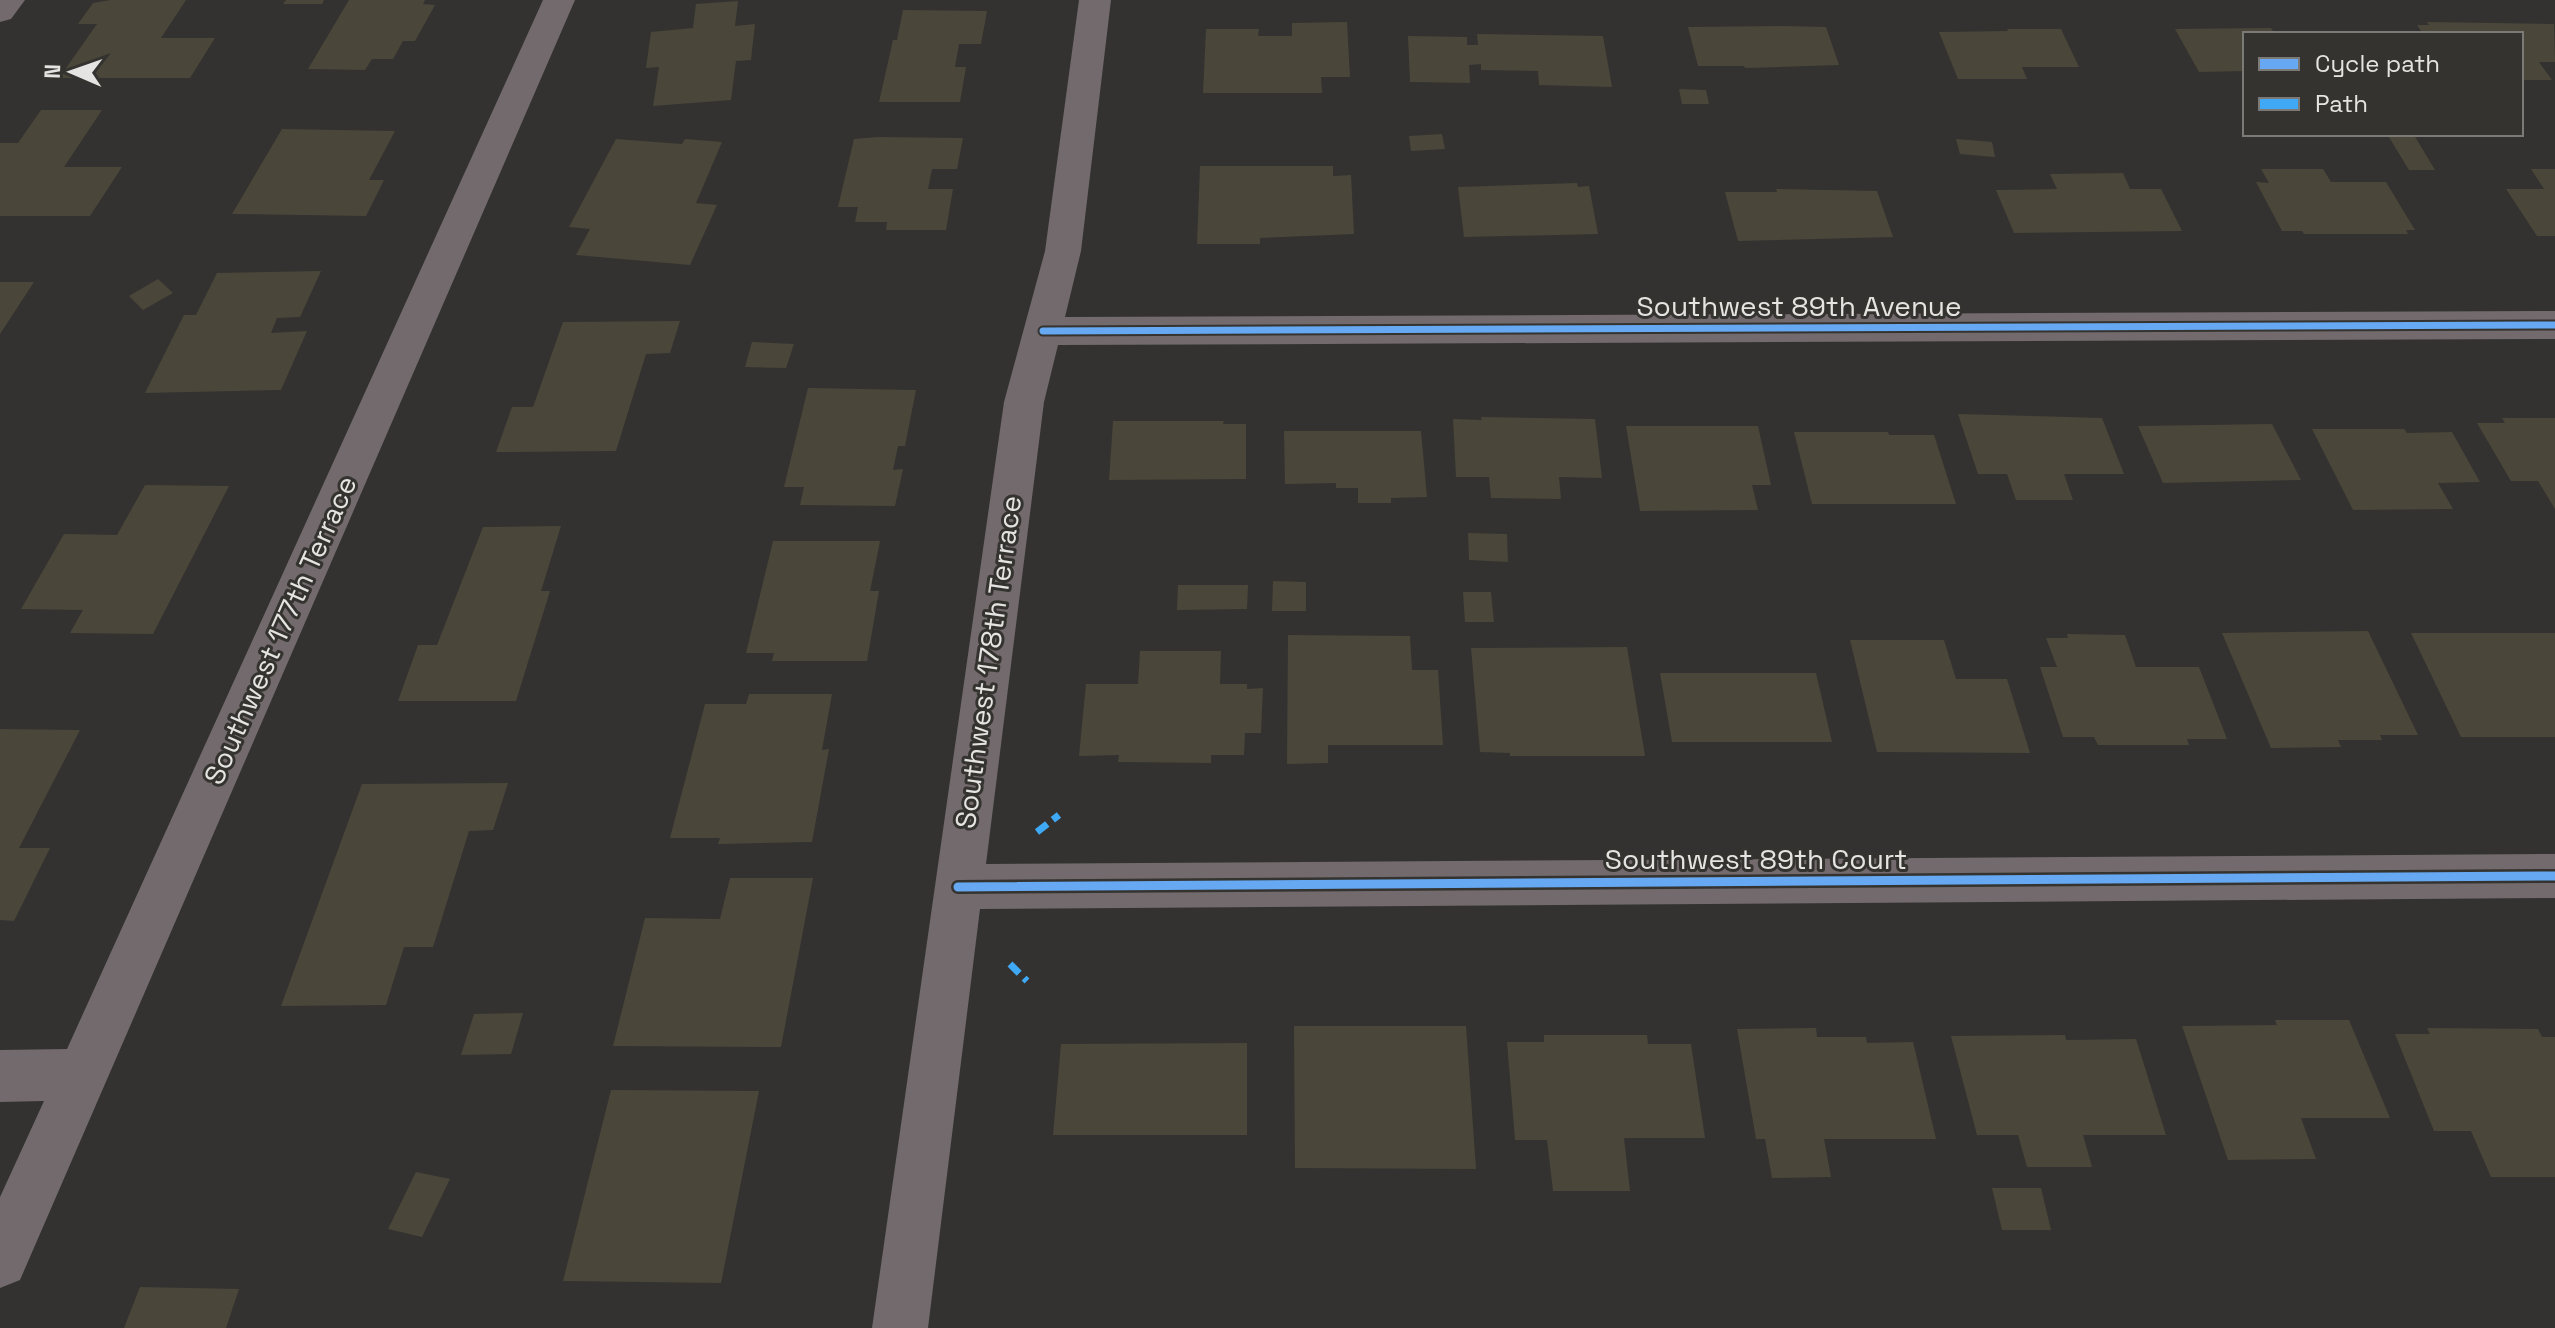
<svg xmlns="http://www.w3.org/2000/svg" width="2555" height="1328" font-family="'Space Grotesk',sans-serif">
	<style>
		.building { fill: #4a4639 }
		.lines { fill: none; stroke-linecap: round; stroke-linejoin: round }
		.street { fill: #726a6c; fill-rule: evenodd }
		.quiet { stroke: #3fa9f5; stroke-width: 7; stroke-dasharray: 13 7; stroke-linecap: butt }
		.cycleway-far1-casing { stroke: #34332f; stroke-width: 11 }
		.cycleway-casing { stroke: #34332f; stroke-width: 14 }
		.cycleway-far1 { stroke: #66a8f1; stroke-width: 7 }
		.cycleway { stroke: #66a8f1; stroke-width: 9 }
		.labels { text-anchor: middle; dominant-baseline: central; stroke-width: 6; stroke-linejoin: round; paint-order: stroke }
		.street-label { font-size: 28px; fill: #e5e4e2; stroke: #34332f }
	</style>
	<rect width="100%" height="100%" fill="#333230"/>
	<path class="building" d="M110,0H186L161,38H215L190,78H59L97,24H78L93,3Z
		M286,0H324L322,4H283Z
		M349,0H425L423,4L435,5L415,41H403L393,59H372L365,70L308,69Z
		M738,1L735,26L755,24L751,60L736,61L731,100L653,106L659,67L646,68L651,32L693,28L696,4Z
		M903,10L987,11L981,44H959L955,67H966L960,102H879L893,40H897Z
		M1347,22L1350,77H1321L1322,93H1203L1206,29H1259L1258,36H1292V23Z
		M2427,22L2554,24L2555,62H2539L2552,80H2521V34H2423L2417,25H2429Z
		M1784,26L1826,27L1839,65L1745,68L1744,66H1698L1688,27Z
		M2271,28L2273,31H2296L2298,34H2245V71L2199,72L2175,29Z
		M2007,29H2061L2079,67H2022L2027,79H1958L1939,32L2008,31Z
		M1477,34L1603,36L1612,87L1539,85L1538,71L1481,70V64L1469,65L1470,83L1410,82L1408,36L1467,37V45H1478Z
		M1679,89L1706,90L1709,104H1682Z
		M41,110H102L64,167H122L90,216H0V143H18Z
		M282,129L395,131L369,180H384L366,216L232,214Z
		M1442,134L1445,149L1411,151L1409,136Z
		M2387,134L2414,135L2435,170H2409Z
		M878,137L963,138L957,169H932L928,189H953L946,230H886L887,222H855L858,207H838L854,139Z
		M616,139L682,144L685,139L722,142L696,203L717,205L690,265L576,255L590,229L569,227Z
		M1956,139L1992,142L1995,157L1960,154Z
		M1200,166H1333V176L1351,175L1354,234L1260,238V244H1197Z
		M2261,169H2323L2331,182H2386L2415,230H2406L2408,234H2304L2302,231H2282L2256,182L2269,183Z
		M2531,169H2555V236H2537L2506,189H2544Z
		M2123,173L2130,189H2161L2182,231L2014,233L1996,190L2057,189L2050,174Z
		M1577,183L1578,187L1589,186L1598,234L1464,237L1458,187Z
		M1776,189L1877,191L1893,237L1738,241L1725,192H1777Z
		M321,271L300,317L277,318L271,333L307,331L281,390L145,393L184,315H196L217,273Z
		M158,279L173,293L143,310L129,296Z
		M0,282H34L0,334Z
		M680,321L670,353L646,354L616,451L496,452L512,407H533L563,322Z
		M752,342L794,344L786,368L745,367Z
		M808,388L916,390L905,446H898L893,470L903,469L895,506L800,505L804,487H784Z
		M1958,414L2102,418L2124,474H2064L2073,500H2016L2007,474H1978Z
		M1481,417L1595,419L1602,478L1559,477L1561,499L1491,498L1489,477H1456L1453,419L1482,420Z
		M2502,418H2555V509L2538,481H2511L2477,423H2505Z
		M1113,421H1224L1223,424H1246V479L1109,480Z
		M2272,424L2301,480L2163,483L2138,426Z
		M1626,426H1758L1771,485H1752L1758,510L1640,511Z
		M2312,429H2404L2407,433L2452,432L2480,482L2438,483L2453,509L2353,510Z
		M1284,431H1421L1427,497L1391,498V503H1358V488H1336V483L1285,484Z
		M1794,432H1888L1889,435H1934L1956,504H1812Z
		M145,485L229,486L153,634L70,633L83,610L21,609L64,534L117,535Z
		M561,526L541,591H550L516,701H398L418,645H437L483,527Z
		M1468,533L1507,534L1508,562L1469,560Z
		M773,541H880L870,591H879L867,661H772L774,653H746Z
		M1273,581L1306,582V611H1272Z
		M1178,585H1248L1247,609L1177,610Z
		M1463,592H1491L1494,622H1465Z
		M2368,631L2418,735H2380L2382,740H2338L2341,747L2271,748L2222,633Z
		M2411,633H2555V737H2461Z
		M2067,634L2125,635L2136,667H2199L2227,739H2187L2189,745H2098L2094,737H2063L2040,667H2057L2046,638H2068Z
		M1288,635L1410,636L1412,670H1438L1443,745H1328V763L1287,764Z
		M1850,640H1944L1956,679H2007L2030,753L1877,752Z
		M1627,647L1645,756H1510V753L1480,752L1471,648Z
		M1140,651H1221L1220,684H1247V689L1263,688L1261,733H1245L1244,755H1211V763L1118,762L1119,755L1079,756L1086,684H1138Z
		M1660,673H1816L1832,742H1672Z
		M749,694H832L822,750L829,749L812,842L718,844L720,838H670L705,704H746Z
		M0,729L80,730L19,848H50L14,921L0,920Z
		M508,783L493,830L469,831L433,947H404L386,1005L281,1006L362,784Z
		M730,878H813L781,1047L613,1046L645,918L720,919Z
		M523,1013L511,1054L461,1055L474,1014Z
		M2275,1020H2349L2390,1118H2301L2316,1159L2228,1160L2182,1026L2277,1025Z
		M1294,1026H1466L1476,1169L1295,1168Z
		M1816,1028L1817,1037H1866L1867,1043L1913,1042L1936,1139H1824L1831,1177L1772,1178L1765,1139H1756L1737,1029Z
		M2427,1028L2538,1029L2542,1037H2555V1177H2491L2471,1131H2434L2395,1034H2430Z
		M1544,1035H1647L1648,1044H1691L1705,1138H1624L1630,1191H1553L1547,1140H1515L1507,1042H1544Z
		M2065,1035L2066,1040L2136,1039L2166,1135H2083L2092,1167H2027L2018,1135H1977L1951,1036Z
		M1247,1043V1135H1053L1061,1044Z
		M611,1090L759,1091L721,1283L563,1281Z
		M416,1172L450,1179L422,1237L388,1229Z
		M1992,1188H2041L2051,1230H2002Z
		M140,1287L239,1289L226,1328H124Z"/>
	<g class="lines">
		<path class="street" d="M0,0H25L11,19L0,22Z
			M543,0H575L20,1280L0,1288V1197L44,1101L0,1102V1050L67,1049Z
			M1079,0H1111L1081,251L1065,317L2555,311V339L1058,345L1044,402L986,864L2555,854V898L980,909L928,1328H872L1004,402L1045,251Z"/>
		<path class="quiet" d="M1037,832L1059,815
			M1010,964L1027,981"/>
		<defs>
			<path id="cycleway-far1" d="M1043,331L2555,325"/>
			<path id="cycleway" d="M958,887L2555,876"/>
		</defs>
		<use href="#cycleway-far1" class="cycleway-far1-casing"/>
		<use href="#cycleway" class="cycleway-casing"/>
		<use href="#cycleway-far1" class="cycleway-far1"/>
		<use href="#cycleway" class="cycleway"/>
	</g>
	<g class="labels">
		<g class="street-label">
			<text x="1799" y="306">Southwest 89th Avenue</text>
			<text transform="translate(280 630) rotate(-66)">Southwest 177th Terrace</text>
			<text transform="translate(988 662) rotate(-82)">Southwest 178th Terrace</text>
			<text x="1756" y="859">Southwest 89th Court</text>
		</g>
	</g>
	<rect x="2243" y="32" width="280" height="104" fill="#34332f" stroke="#7b7a77" stroke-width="2"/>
	<rect x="2259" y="58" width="40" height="12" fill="#66a8f1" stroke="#7b7a77" stroke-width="2"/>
	<text x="2315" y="72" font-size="24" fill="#e5e4e2">Cycle path</text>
	<rect x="2259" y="98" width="40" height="12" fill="#3fa9f5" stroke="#7b7a77" stroke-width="2"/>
	<text x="2315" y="112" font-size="24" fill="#e5e4e2">Path</text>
	<g transform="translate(72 72) rotate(272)" stroke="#34332f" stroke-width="6" paint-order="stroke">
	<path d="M0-6L14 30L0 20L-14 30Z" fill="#e5e4e2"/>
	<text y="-12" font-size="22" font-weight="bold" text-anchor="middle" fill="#e5e4e2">N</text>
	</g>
</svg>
